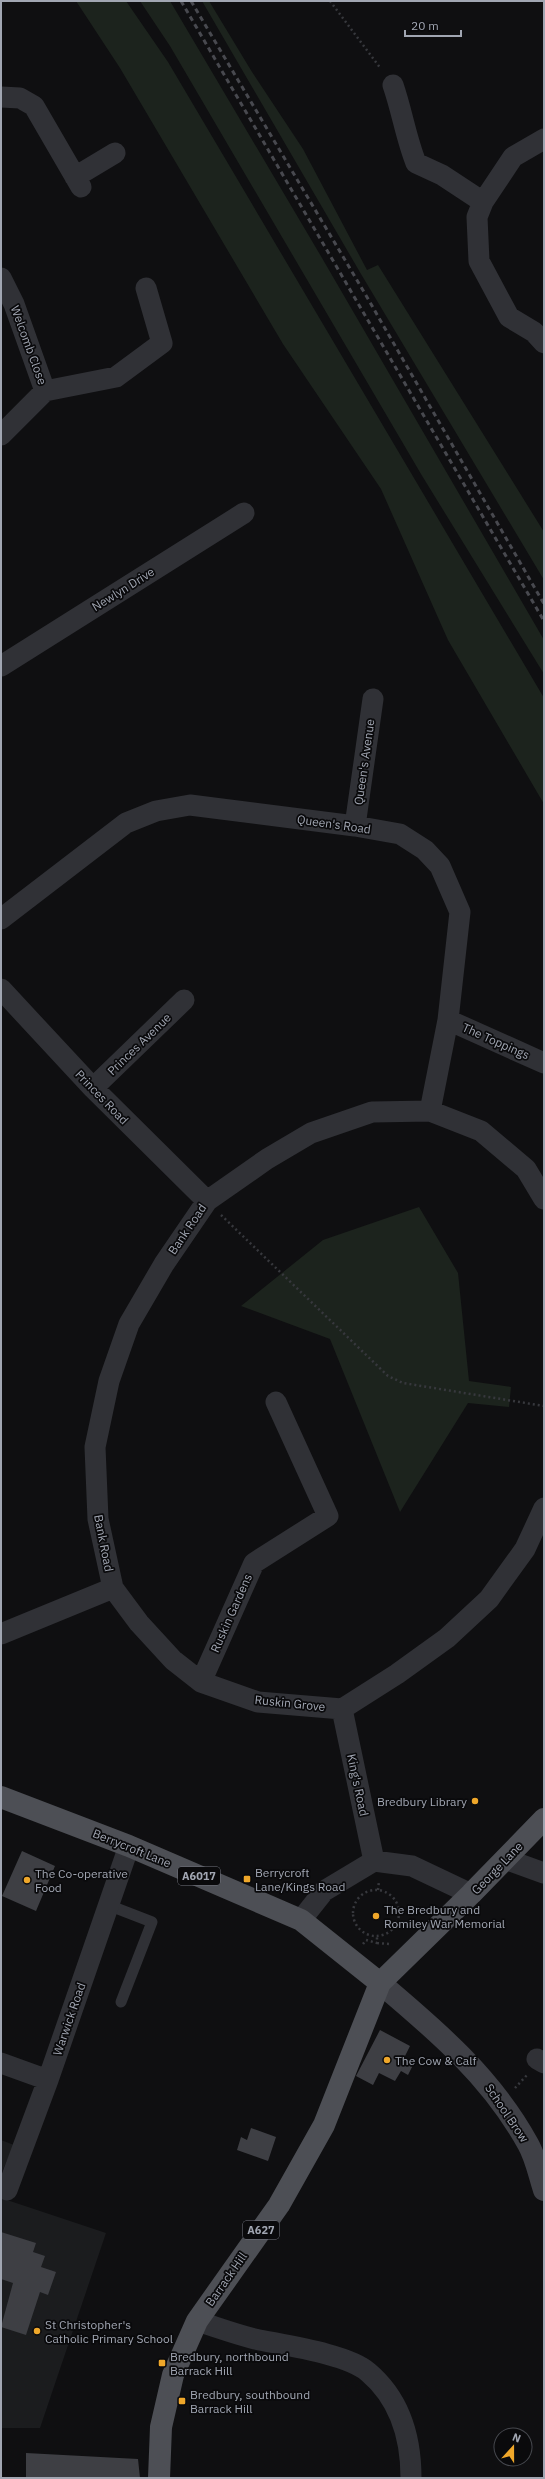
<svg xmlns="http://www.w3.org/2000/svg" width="545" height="2479" font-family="'IBM Plex Sans',sans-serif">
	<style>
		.built { fill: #1b1c1e }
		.green { fill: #1c231d }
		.building { fill: #3e3f44 }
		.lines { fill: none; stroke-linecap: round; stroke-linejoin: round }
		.path { stroke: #37383d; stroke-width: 2.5; stroke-dasharray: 2 3; stroke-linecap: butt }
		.service { stroke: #303136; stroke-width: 11 }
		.minor { stroke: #303136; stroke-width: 21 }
		.secondary { stroke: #3f4046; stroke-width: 22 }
		.primary { stroke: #4d4f55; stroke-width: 22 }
		.rail { stroke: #48494f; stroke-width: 3; stroke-dasharray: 5 4; stroke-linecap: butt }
		.poi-dot { fill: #efa72a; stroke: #0a0a0c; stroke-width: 1.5 }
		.labels { text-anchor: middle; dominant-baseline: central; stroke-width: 3.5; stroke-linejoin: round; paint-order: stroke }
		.shield { fill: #0a0a0c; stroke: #747780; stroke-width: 1 }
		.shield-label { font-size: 11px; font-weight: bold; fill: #a1a6b2 }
		.street-label { font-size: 12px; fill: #a1a6b2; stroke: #0a0a0c }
		.poi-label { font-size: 12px; fill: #a1a6b2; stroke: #0a0a0c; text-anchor: start }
	</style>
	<rect width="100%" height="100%" fill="#0f0f11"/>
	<path class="built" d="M1,2140L14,2145L1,2174Z
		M1,2198L106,2233L40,2428H1Z"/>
	<path class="green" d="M76,1H126L168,62L544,698V804L448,640L381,489L283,344L120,68Z
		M140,1H170L322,258L544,640V674L421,474L170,46Z
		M202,1H209L252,72L303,149L367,270L378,265L544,532V580L361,274Z
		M419,1207L458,1273L469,1381L511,1387L509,1407L468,1403L400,1512L330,1339L241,1306L323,1240Z"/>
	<path class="building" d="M22,1851L55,1866L36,1911L2,1896Z
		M380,2030L410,2046L404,2058L414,2063L408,2075L401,2071L395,2081L379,2073L373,2085L356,2076Z
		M251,2128L276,2137L268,2161L237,2150L241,2137L247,2140Z
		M1,2232L36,2243L33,2252L45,2256L41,2267L56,2272L48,2295L40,2292L26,2335L1,2327L13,2283L1,2279Z
		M26,2453L138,2459L140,2478H26Z"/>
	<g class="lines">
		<path class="path" d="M330,1L381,69
			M221,1215L388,1376L403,1383L544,1406
			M378,1890L379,1881
			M353 1913a23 23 0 1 1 46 0a23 23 0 1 1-46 0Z
			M377,1943L390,1944
			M363,1944L366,1940L377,1943V1936
			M515,2088L527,2075"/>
		<path class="service" d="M108,1905L152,1922L121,2002"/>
		<path class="minor" d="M393,85C402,111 406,138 416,163L442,175L483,202
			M1,97L20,98L34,106L81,187
			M544,139L513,157L483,202L477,217L479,261L509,317L534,332L544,343
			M75,177L115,153
			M1,278L14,304L45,391
			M1,435L45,391L116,377L162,343L146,288
			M1,666L244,513
			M355,826L373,699
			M1,919L126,823L156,811L190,805L355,826L400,834L425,850L440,866L460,912L448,1020L430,1111
			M1,989L93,1088L207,1201
			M448,1020L544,1063
			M93,1088L184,1000
			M544,1199L526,1169L481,1131L430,1111L372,1112L311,1133L267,1159L207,1201L164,1264L129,1324L109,1381L95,1447L98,1519L113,1588L139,1623L173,1660L201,1682L258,1702L342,1709L397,1674L447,1638L489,1599L525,1549L544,1508
			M1,1634L113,1588
			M201,1682L254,1563L328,1516L276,1402
			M342,1709L374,1861
			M505,1859L544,1873
			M301,1920L324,1891L374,1861L412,1866L471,1894
			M537,2059L544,2063
			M1,2063L48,2080
			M7,2190L48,2080L129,1846
			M197,2321C216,2327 235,2334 255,2339C283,2345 348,2354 368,2372C400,2399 411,2438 411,2478"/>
		<path class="secondary" d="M380,1983C437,2031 492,2078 528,2144C536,2158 539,2175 544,2190"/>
		<path class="primary" d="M1,1797L129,1846L301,1920L380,1983
			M159,2478L161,2427L173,2375L197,2321L279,2205L324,2125L380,1983L471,1894L544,1819"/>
		<path class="rail" d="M181,1L544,621
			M191,1L364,292L544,604"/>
	</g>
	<g class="poi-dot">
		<circle cx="475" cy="1801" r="4"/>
		<rect x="243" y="1875" width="8" height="8" rx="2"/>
		<circle cx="27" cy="1880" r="4"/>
		<circle cx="376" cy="1916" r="4"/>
		<circle cx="387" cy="2060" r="4"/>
		<circle cx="37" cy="2331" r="4"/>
		<rect x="158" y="2359" width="8" height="8" rx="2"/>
		<rect x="178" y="2397" width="8" height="8" rx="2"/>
	</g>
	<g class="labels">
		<g class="shield">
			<rect x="178" y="1867" width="42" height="18" rx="3"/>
			<rect x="243" y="2221" width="36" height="18" rx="3"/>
		</g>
		<g class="shield-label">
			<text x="199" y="1876">A6017</text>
			<text x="261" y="2230">A627</text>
		</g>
		<g class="street-label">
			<text transform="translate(29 345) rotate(70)">Welcomb Close</text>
			<text transform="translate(123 589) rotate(-32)">Newlyn Drive</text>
			<text transform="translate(364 762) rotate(-82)">Queen's Avenue</text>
			<text transform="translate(334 824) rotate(8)">Queen's Road</text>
			<text transform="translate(496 1041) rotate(24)">The Toppings</text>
			<text transform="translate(139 1044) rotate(-44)">Princes Avenue</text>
			<text transform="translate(102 1097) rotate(46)">Princes Road</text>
			<text transform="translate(187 1229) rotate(-56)">Bank Road</text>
			<text transform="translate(104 1543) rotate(79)">Bank Road</text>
			<text transform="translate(231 1613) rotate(-66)">Ruskin Gardens</text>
			<text transform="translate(290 1703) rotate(6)">Ruskin Grove</text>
			<text transform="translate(358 1785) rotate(78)">King's Road</text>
			<text transform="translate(132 1848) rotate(22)">Berrycroft Lane</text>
			<text transform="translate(497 1868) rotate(-46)">George Lane</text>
			<text transform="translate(69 2019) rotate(-71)">Warwick Road</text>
			<text transform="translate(507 2113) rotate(56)">School Brow</text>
			<text transform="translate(226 2279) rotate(-55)">Barrack Hill</text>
		</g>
		<g class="poi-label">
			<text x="467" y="1801" text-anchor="end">Bredbury Library</text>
			<text x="255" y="1872">Berrycroft<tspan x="255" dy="14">Lane/Kings Road</tspan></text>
			<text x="35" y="1873">The Co-operative<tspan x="35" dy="14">Food</tspan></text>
			<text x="384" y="1909">The Bredbury and<tspan x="384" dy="14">Romiley War Memorial</tspan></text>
			<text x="395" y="2060">The Cow &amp; Calf</text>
			<text x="45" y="2324">St Christopher's<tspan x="45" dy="14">Catholic Primary School</tspan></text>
			<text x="170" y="2356">Bredbury, northbound<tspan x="170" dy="14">Barrack Hill</tspan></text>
			<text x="190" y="2394">Bredbury, southbound<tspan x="190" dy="14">Barrack Hill</tspan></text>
		</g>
	</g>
	<rect width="545" height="2479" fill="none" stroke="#a1a6b2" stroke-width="4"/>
	<g transform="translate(513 2447) rotate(21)"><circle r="19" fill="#0a0a0c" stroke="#46484e"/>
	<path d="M0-3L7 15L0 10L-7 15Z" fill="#efa72a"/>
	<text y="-6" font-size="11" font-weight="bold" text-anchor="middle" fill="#a1a6b2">N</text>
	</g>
	<path d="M405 30v6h56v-6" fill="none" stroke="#a1a6b2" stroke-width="2"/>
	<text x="411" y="30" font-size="12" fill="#a1a6b2" stroke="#0a0a0c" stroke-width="3" paint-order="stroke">20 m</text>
</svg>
